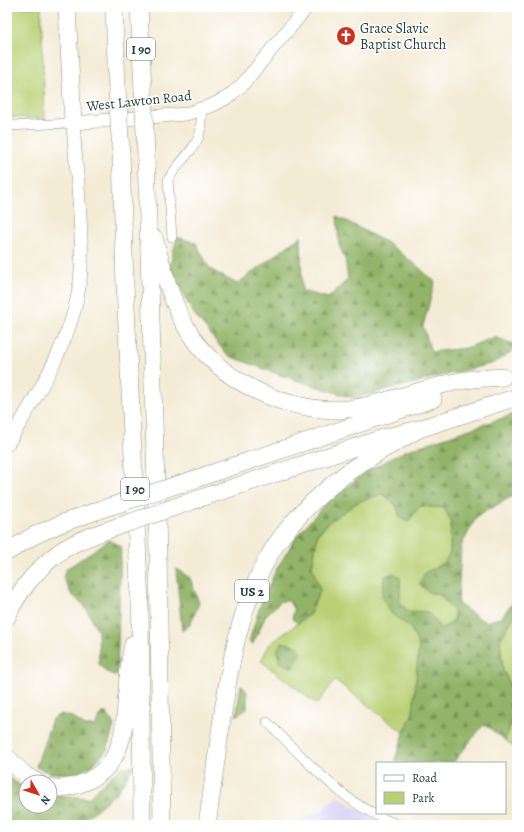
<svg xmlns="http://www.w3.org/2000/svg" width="524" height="832" font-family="Alegreya,serif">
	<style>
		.built { fill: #dcd6f6 }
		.green { fill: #b9d176; stroke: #6c8755 }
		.forest { fill: url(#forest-firs); stroke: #58784e }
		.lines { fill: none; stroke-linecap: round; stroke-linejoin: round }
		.street-casing { stroke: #8a9484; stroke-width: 10 }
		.secondary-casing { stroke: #8a9484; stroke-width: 14 }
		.highway-casing { stroke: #8a9484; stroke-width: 18 }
		.street { stroke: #fff; stroke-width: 9 }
		.secondary { stroke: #fff; stroke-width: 13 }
		.highway { stroke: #fff; stroke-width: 17 }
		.highway-bridge-casing { stroke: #8a9484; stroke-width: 18; stroke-linecap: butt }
		.highway-bridge { stroke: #fff; stroke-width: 17 }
		.labels { text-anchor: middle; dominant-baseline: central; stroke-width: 3; stroke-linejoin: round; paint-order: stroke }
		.shield { fill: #fff; stroke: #627771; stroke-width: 1 }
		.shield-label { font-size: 13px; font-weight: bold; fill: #1f3d34 }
		.poi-label { font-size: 14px; fill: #1f3d34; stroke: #fff; text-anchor: start }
		.street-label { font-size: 14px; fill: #1f3d34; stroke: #fff }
	</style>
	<defs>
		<pattern id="forest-firs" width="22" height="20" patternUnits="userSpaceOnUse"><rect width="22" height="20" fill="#92b367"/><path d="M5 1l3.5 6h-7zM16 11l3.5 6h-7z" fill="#779356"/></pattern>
	</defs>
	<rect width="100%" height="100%" fill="#fff"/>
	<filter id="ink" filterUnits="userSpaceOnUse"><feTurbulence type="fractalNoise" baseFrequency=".025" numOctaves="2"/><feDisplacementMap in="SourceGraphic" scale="8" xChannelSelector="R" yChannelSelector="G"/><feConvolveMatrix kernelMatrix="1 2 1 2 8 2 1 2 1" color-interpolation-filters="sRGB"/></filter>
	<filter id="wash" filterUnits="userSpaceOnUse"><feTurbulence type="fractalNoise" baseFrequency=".012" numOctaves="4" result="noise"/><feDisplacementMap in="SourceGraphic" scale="16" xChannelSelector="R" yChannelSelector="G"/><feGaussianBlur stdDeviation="0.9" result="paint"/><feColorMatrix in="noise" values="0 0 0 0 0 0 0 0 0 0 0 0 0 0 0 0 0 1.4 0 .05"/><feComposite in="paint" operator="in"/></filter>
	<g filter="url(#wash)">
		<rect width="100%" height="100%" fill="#f4ebd5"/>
		<path class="built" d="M338,796L348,804L358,809L396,825H291L320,811Z"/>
		<path class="green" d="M7,7H41L45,119L7,117Z
			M381,494C394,501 397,504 400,518L420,506L444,508L451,521L450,553L444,563L425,573L430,593L440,595L454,611V621L441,629L428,612L408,611L400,604V577L392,614L410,627L419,645L413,713L404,733L335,680L317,704L261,661L269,645L310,614L320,590L312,567L318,534L330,521L358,502Z
			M517,615V749L505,740L517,707L514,692L503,671L500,640L513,618Z"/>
		<path class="forest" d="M337,216L389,244L416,265L435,282L423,326L431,352L466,348L494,337L517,345V348L494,363L353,398L280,375L227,355L194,314L169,269L177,237L196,243L210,269L237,284L301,236L302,291L328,298L348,279L345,259L339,245Z
			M517,413V496L511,497L477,516L461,546L458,604L485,622L501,618L517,597V615L513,618L500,640L503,671L514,692L517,707L505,740L484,724L453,763H405L395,760L404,733L413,713L419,645L410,627L392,614L382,596L384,577L393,573L400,577V604L408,611L428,612L441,629L454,621V611L441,595L430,593L419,584L425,573L444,563L450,553L451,521L444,508L420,506L408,522L400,518C397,504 394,501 382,494L358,502L330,521L318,533L312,567L320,590L310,614L298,623L292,619L294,610L289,601H281L266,615L253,644L249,642L260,606L276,570L296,537L325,504L367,471L405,451Z
			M109,540L121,546L117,676L106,672L99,664L98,631L84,605L71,594L63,577L66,569Z
			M176,569L190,578L199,603L190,625L182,631Z
			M282,642L298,646L301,653L293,668L279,662L277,651Z
			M241,685L247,692V709L236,716Z
			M102,713H107L114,725L107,750L92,766L74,774L50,773L36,767L52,719L61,714L72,717L85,726H95Z
			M134,766L117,792L78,825H15L7,822V776L18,784L26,788V806H50V794L88,798L121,767Z"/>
	</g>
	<g filter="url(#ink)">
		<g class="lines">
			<defs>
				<path id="street" d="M7,126L73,123
					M172,237L168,180C176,164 195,151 200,133C201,125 201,117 202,110
					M267,722C308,761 344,807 400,825"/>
				<path id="secondary" d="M7,445C36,396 70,345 79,288C83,264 81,239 80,215C78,184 75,154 73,123L186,114L213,105L228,97L242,85L307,7"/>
				<path id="highway" d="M67,7L73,123
					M114,7L117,90
					M139,7L143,90
					M121,153L125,285L140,604L142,825
					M146,154L158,552L162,825
					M154,238C163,268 170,299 186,327C215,380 288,415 348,409C386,404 422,388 460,381C474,378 489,378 503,377
					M189,481L433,399
					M195,500L383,438L419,429L517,397
					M7,552L33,536L60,524L99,510
					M7,617C17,593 36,570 57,554C70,544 86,538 102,532
					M7,757L25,775L37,782
					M50,787C59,790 71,787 80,784C129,767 124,720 128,677C129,666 131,655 133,644
					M207,825C212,792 216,759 221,726C229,668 239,608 269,556C284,529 309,504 333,484C358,462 390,446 419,429"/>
			</defs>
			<use href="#street" class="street-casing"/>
			<use href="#secondary" class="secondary-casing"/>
			<use href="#highway" class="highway-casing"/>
			<use href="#street" class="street"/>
			<use href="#secondary" class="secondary"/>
			<use href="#highway" class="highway"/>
			<defs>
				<path id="highway-bridge" d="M117,90L121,153
					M143,90L146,154
					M99,510L189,481
					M102,532L195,500"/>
			</defs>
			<use href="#highway-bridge" class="highway-bridge-casing"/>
			<use href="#highway-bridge" class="highway-bridge"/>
		</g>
	</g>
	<defs>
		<symbol id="church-disc" viewBox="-11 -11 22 22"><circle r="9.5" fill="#c8321e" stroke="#fff"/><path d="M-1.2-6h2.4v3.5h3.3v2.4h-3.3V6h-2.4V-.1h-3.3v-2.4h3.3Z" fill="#fff"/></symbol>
	</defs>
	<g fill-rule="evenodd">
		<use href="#church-disc" x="335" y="25" width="22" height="22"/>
	</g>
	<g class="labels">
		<g class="shield">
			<rect x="127" y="38" width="28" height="22" rx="3"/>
			<rect x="121" y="478" width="28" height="22" rx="3"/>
			<rect x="235" y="580" width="34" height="22" rx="3"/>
		</g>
		<g class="shield-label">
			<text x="141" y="49">I 90</text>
			<text x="135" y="489">I 90</text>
			<text x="252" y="591">US 2</text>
		</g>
		<g class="poi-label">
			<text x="360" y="28">Grace Slavic<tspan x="360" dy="16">Baptist Church</tspan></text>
		</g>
		<g class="street-label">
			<text transform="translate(139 101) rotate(-6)">West Lawton Road</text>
		</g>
	</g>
	<rect width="524" height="832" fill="none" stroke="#fff" stroke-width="24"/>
	<rect x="376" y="762" width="130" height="52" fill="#ffffff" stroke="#a5b1ae"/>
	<rect x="384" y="775" width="20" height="6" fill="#ffffff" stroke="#a5b1ae"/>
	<text x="412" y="782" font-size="12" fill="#1f3d34">Road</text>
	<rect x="384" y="792" width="20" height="12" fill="#b9d176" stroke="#a5b1ae"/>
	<text x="412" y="802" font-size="12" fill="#1f3d34">Park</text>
	<g transform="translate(38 794) rotate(129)"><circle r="19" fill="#ffffff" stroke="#a5b1ae"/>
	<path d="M0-3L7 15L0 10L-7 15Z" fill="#c8321e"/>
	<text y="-6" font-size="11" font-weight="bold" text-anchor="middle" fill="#1f3d34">N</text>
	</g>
</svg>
